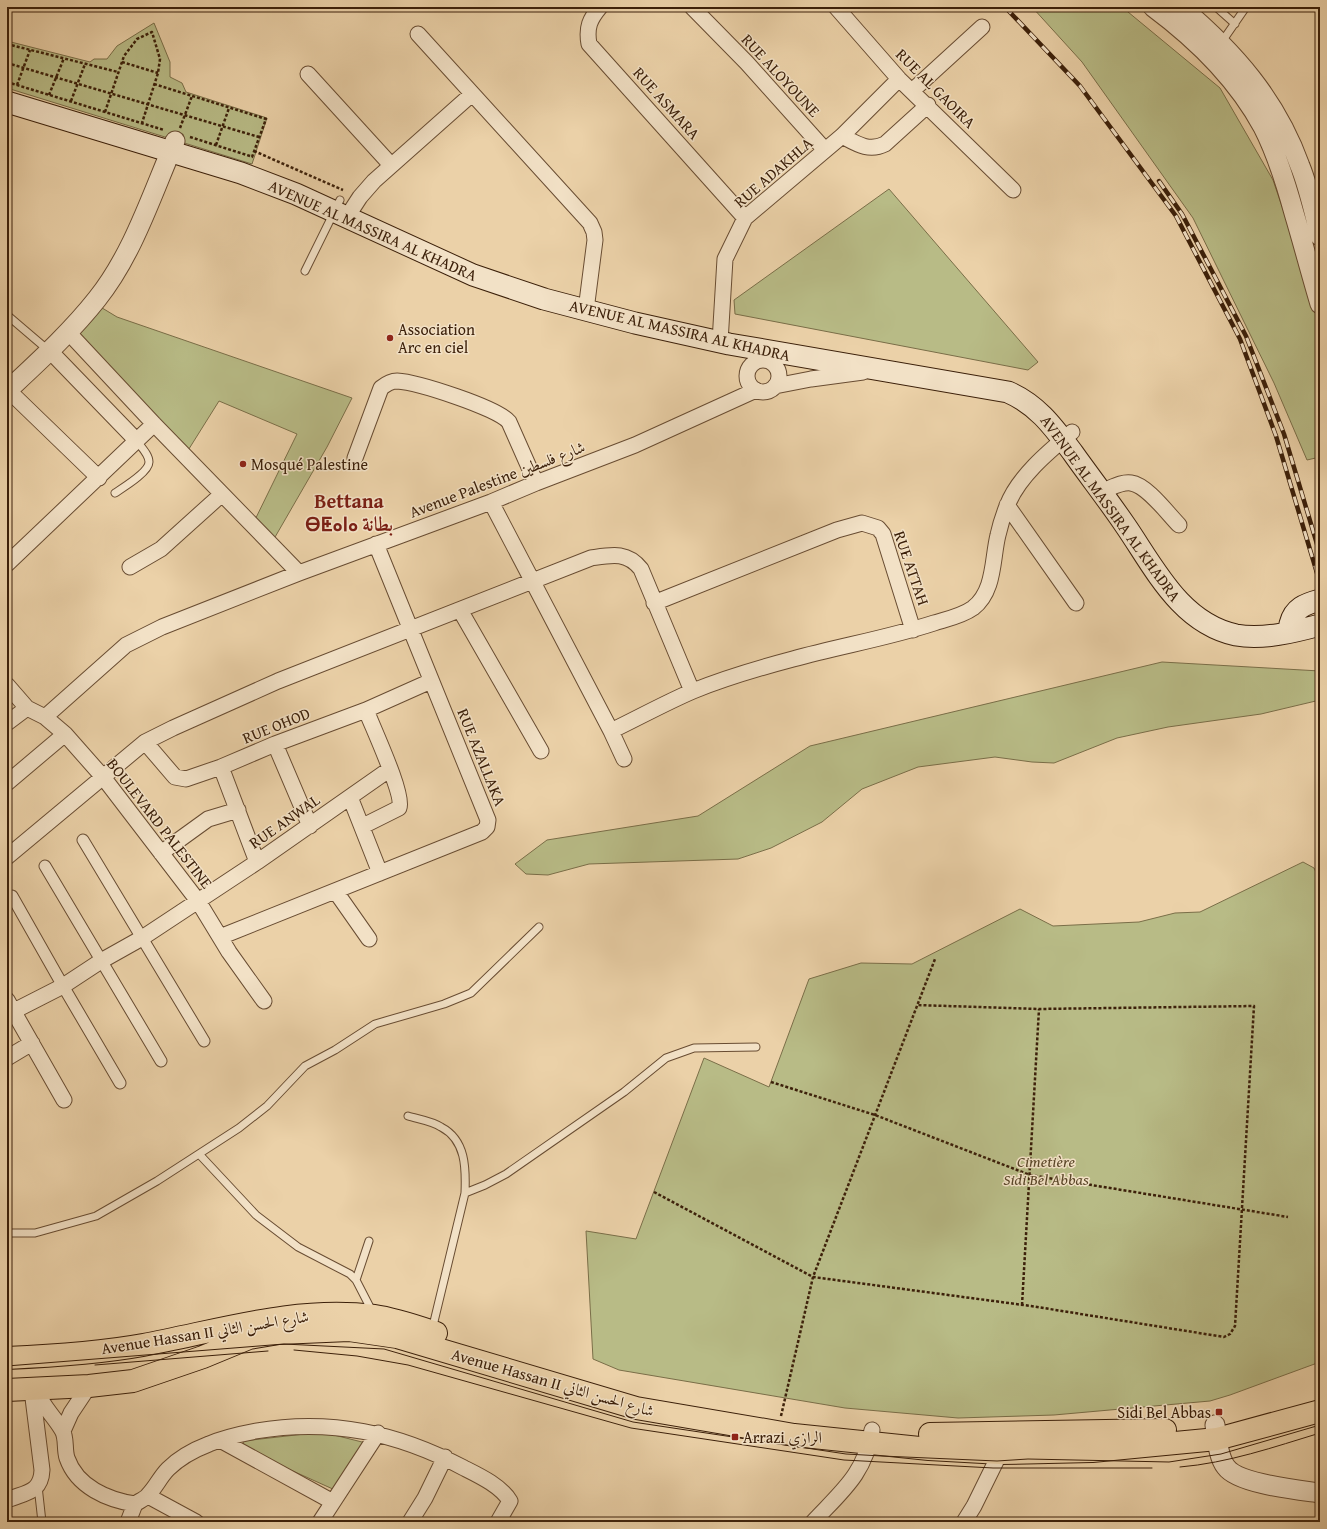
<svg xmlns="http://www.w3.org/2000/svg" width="1327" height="1529" font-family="'Gentium Book Plus',Amiri,'Noto Sans Tifinagh',serif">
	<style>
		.green { fill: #b8bb86; stroke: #7a6e48 }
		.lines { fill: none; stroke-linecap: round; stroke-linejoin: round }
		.service-casing { stroke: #684c32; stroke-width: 9 }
		.pedestrian-casing { stroke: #684c32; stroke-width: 13 }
		.minor-casing { stroke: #684c32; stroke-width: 17 }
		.tertiary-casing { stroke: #684c32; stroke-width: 21 }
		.secondary-casing { stroke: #3c200a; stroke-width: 23 }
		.trunk-casing { stroke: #3c200a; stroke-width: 24 }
		.path { stroke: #3c200a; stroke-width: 2.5; stroke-dasharray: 3 2; stroke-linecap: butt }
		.service { stroke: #f2e1c6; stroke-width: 7 }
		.pedestrian { stroke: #f2e1c6; stroke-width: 11 }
		.minor { stroke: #f2e1c6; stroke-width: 15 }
		.tertiary { stroke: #f2e1c6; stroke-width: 19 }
		.secondary { stroke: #f2e1c6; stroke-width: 21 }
		.trunk { stroke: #ebd1a8; stroke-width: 22 }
		.tram { stroke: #3c200a; stroke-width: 1 }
		.rail-casing { stroke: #3c200a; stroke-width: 4.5 }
		.rail { stroke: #f2e1c6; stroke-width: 3; stroke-dasharray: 9; stroke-linecap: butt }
		.poi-dot { fill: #8f2418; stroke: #f2e1c6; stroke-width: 1.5 }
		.labels { text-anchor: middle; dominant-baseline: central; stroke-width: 3; stroke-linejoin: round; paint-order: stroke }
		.street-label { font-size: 16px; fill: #3c200a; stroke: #f2e1c6 }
		.poi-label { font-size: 16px; fill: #3c200a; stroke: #f2e1c6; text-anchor: start }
		.park-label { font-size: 16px; font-style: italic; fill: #5b4729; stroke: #f2e1c6 }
		.district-label { font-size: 20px; font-weight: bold; fill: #7a1f14; stroke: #f2e1c6 }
	</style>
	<rect width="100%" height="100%" fill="#ebd1a8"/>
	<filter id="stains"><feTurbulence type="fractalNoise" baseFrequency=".005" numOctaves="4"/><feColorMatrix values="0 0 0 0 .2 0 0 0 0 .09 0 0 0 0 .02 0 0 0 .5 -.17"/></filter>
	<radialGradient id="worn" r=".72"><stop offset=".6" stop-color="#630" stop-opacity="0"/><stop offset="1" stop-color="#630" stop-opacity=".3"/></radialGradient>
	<path class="green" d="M1032,7H1122L1220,88L1273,180L1320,318V457L1307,460L1274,383L1193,218L1082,62Z
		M154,23L170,62V77L182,83L186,92L267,118L252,164L7,88V41L90,62L94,59H107L117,46Z
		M889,189L1038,362L1028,370L735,314L734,300Z
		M89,300L117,317L352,398L327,447L267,551L249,532L297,434L219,401L182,460L61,328Z
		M1162,662L1320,671V700L1261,714L1168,727L1117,738L1054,763L1032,762L995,757L918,767L862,789L822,822L771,848L738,859L589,864L548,875L526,874L515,864L547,840L698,816L810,746Z
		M1303,862L1314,868L1320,880V1362L1230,1395L1210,1401L1054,1415L958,1418L845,1408L619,1370L593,1359L586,1231L636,1239L704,1058L769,1087L809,979L861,963L912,964L1020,909L1053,926L1139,922L1175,913L1200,912Z
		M322,1432L366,1443L335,1490L244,1449L243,1441Z"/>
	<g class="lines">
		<defs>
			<path id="service" d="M1216,7L1235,24
				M1221,43L1246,7
				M305,271L340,200
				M7,315L48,350
				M115,493C124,487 149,472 149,462C149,454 140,446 136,440
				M408,1116C418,1119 432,1121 441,1127C466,1140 466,1168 465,1193L432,1330
				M199,1154L256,1215L298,1247L350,1274L356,1280L373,1313
				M465,1193L485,1185L506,1174L624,1092L666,1058L694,1048L756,1047
				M7,1233H35L96,1216L157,1181L239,1128L267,1106L305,1066L335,1050L375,1024L444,1004L471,993L539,927
				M356,1280L369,1241
				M38,1486L42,1522"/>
			<path id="pedestrian" d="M83,840L204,1041
				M45,866L161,1061
				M12,896L63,986L120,1083"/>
			<path id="minor" d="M600,7C590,19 586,27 589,44L745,218
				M692,7L747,63L825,150
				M836,7L899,79L1013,190
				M418,34L590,223L594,232L595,240L586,310
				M308,74L391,165
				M912,91L982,27
				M842,136C857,144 869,152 885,144L928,105
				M347,217L360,197L374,181L472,94
				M68,332L154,424L299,573
				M720,342L725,259L745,218L842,136L899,79
				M49,350L136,440
				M747 376a16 16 0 1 1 32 0a16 16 0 1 1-32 0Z
				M775,386L811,379L863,372
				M8,390L99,478
				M355,458L381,388C386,384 391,381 397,381C417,382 498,408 509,422L536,483
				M1110,488C1117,485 1124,482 1131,483C1147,485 1168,514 1179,525
				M491,502L611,731L624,759
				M1007,505L1076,603
				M7,564L154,424
				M130,567L161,549L222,494
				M654,603L837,530L862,523L878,528L883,534L913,630
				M460,610L541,751
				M7,685L27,708L45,717L65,734L103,777L198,901L229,952L264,1001
				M45,717L126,645L162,627L299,573L491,502L536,483L635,445L756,390
				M7,723L27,708
				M611,731C638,718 665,703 693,691C725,678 759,668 793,659C840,646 888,638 934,623C947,619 962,616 973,608C995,591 992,559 998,535C1000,526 1003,516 1007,506C1018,477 1048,452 1072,432
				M145,742L175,777L186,779L221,767L275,744L366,710L431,681
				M275,744L310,826
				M221,767L257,862
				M7,783L65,734
				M350,797L380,873
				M363,826L399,808C405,796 372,726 366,710
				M161,853L208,819L238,810
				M7,857L145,742L173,728L278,681L591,558C611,555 627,551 641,569L692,691
				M336,892L369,939
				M220,937L482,832L487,827L488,820L376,544
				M7,1000L64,1100
				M14,1011L63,986L101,961L142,938L257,862L390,769
				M7,1058L32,1043
				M36,1389C41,1405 54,1416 62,1430C67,1438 64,1449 67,1458C77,1487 108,1500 135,1504L128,1522
				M63,1431L71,1413L89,1386
				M220,1440L333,1502
				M148,1496L196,1522
				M7,1500C26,1492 41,1493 42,1470L32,1390
				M135,1504C139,1501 145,1499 148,1495C156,1487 160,1477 168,1469C179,1458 196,1449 209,1444C225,1437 240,1434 256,1431C331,1418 398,1433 464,1468C480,1476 501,1486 510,1501L498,1522
				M320,1522L378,1433
				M410,1522L425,1498L445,1457
				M813,1522C842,1491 865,1474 872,1430
				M964,1522L974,1506L1004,1445"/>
			<path id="tertiary" d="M1153,7C1196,39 1237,79 1263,127C1277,154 1286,184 1294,213C1303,243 1311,274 1320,304
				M1181,7C1234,52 1276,99 1300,166C1309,188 1314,213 1320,236
				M7,391C38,362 71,332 97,299C133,254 152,194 175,141
				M1215,1425C1217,1438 1218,1457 1226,1467C1238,1484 1299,1490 1320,1493"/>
			<path id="secondary" d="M7,102L241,173L296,194L473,275L544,299L635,323L729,344L1008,392C1038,405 1054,428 1073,453C1090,477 1108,500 1125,525C1154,567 1180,623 1236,635C1263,640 1294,632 1320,625
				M1290,624C1294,608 1305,604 1320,600"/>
			<path id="trunk" d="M7,1358C52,1356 99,1353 143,1345C219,1331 295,1306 374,1316C395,1319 415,1326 436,1333
				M7,1390L89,1386L133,1381L203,1357L249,1338L279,1333L349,1330L397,1337L636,1408L794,1435L929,1449L1001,1453L1092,1451L1217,1439L1320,1411
				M930,1434L1165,1430"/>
		</defs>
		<use href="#service" class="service-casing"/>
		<use href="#pedestrian" class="pedestrian-casing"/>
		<use href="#minor" class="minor-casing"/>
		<use href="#tertiary" class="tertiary-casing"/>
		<use href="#secondary" class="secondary-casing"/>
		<use href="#trunk" class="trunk-casing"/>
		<path class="path" d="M7,44L118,72
			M122,62L158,73
			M7,63L259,137
			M7,82L164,130
			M154,84L266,119L252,157
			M17,85L30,50
			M49,95L64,58
			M71,101L85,64
			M105,112L124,56L137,39L152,32L160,59L158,73L142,123
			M180,128L192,96
			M190,137L253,157
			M216,145L229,108
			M254,151L343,190
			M771,1082L875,1115L1030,1175L1288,1217
			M654,1192L813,1277L1031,1306L1224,1337L1230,1334L1235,1326L1254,1006L1039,1009L917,1005
			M1022,1305L1039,1009
			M781,1416L813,1277L935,959"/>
		<use href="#service" class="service"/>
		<use href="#pedestrian" class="pedestrian"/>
		<use href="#minor" class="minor"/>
		<use href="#tertiary" class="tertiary"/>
		<use href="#secondary" class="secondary"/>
		<use href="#trunk" class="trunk"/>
		<path class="tram" d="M294,1350L357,1356L408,1365L631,1428L844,1460L993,1468H1152
			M95,1365L268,1351
			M7,1366L284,1344L384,1349L633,1422L846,1454L882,1456L997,1461L1028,1459L1169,1462L1221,1454L1320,1425
			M1180,1467C1228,1463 1274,1447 1320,1433"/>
		<defs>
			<path id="rail" d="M1005,7L1080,86L1176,216L1240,339L1276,436L1320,583
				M1159,181L1182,214L1246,336L1284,434L1320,554"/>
		</defs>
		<use href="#rail" class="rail-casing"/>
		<use href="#rail" class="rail"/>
	</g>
	<g class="poi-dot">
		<circle cx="390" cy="338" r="4"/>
		<circle cx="243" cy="464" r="4"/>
		<rect x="1215" y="1408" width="8" height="8" rx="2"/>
		<rect x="731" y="1433" width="8" height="8" rx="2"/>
	</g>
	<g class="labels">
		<g class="street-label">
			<text transform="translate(781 75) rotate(47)">RUE ALOYOUNE</text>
			<text transform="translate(936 88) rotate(45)">RUE AL GAOIRA</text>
			<text transform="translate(667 103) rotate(48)">RUE ASMARA</text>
			<text transform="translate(773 172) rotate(-41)">RUE ADAKHLA</text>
			<text transform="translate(373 230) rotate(24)">AVENUE AL MASSIRA AL KHADRA</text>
			<text transform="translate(680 330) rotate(13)">AVENUE AL MASSIRA AL KHADRA</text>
			<text transform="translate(497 479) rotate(-21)">Avenue Palestine شارع فلسطين</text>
			<text transform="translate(1111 508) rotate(54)">AVENUE AL MASSIRA AL KHADRA</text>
			<text transform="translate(912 568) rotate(71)">RUE ATTAH</text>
			<text transform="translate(276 725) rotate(-22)">RUE OHOD</text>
			<text transform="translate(482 757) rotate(68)">RUE AZALLAKA</text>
			<text transform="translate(284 821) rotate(-35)">RUE ANWAL</text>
			<text transform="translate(160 823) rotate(52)">BOULEVARD PALESTINE</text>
			<text transform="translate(205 1332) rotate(-9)">Avenue Hassan II شارع الحسن الثاني</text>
			<text transform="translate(553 1382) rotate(16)">Avenue Hassan II شارع الحسن الثاني</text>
		</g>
		<g class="poi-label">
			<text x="398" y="329">Association<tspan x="398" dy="18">Arc en ciel</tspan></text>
			<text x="251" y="464">Mosqué Palestine</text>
			<text x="1211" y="1412" text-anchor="end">Sidi Bel Abbas</text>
			<text x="743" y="1437">Arrazi الرازي</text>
		</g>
		<g class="park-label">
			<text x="1046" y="1161">Cimetière<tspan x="1046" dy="18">Sidi Bel Abbas</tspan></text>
		</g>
		<g class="district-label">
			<text x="349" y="500">Bettana<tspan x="349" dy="23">ⴱⵟⴰⵏⴰ بطانة</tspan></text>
		</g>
	</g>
	<rect width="1327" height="1529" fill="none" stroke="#ebd1a8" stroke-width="24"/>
	<rect x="8" y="8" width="1311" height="1513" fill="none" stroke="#3c200a" stroke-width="2"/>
	<rect x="12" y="12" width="1303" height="1505" fill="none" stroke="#3c200a"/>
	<rect width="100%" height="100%" filter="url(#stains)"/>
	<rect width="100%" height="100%" fill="url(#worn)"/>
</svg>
